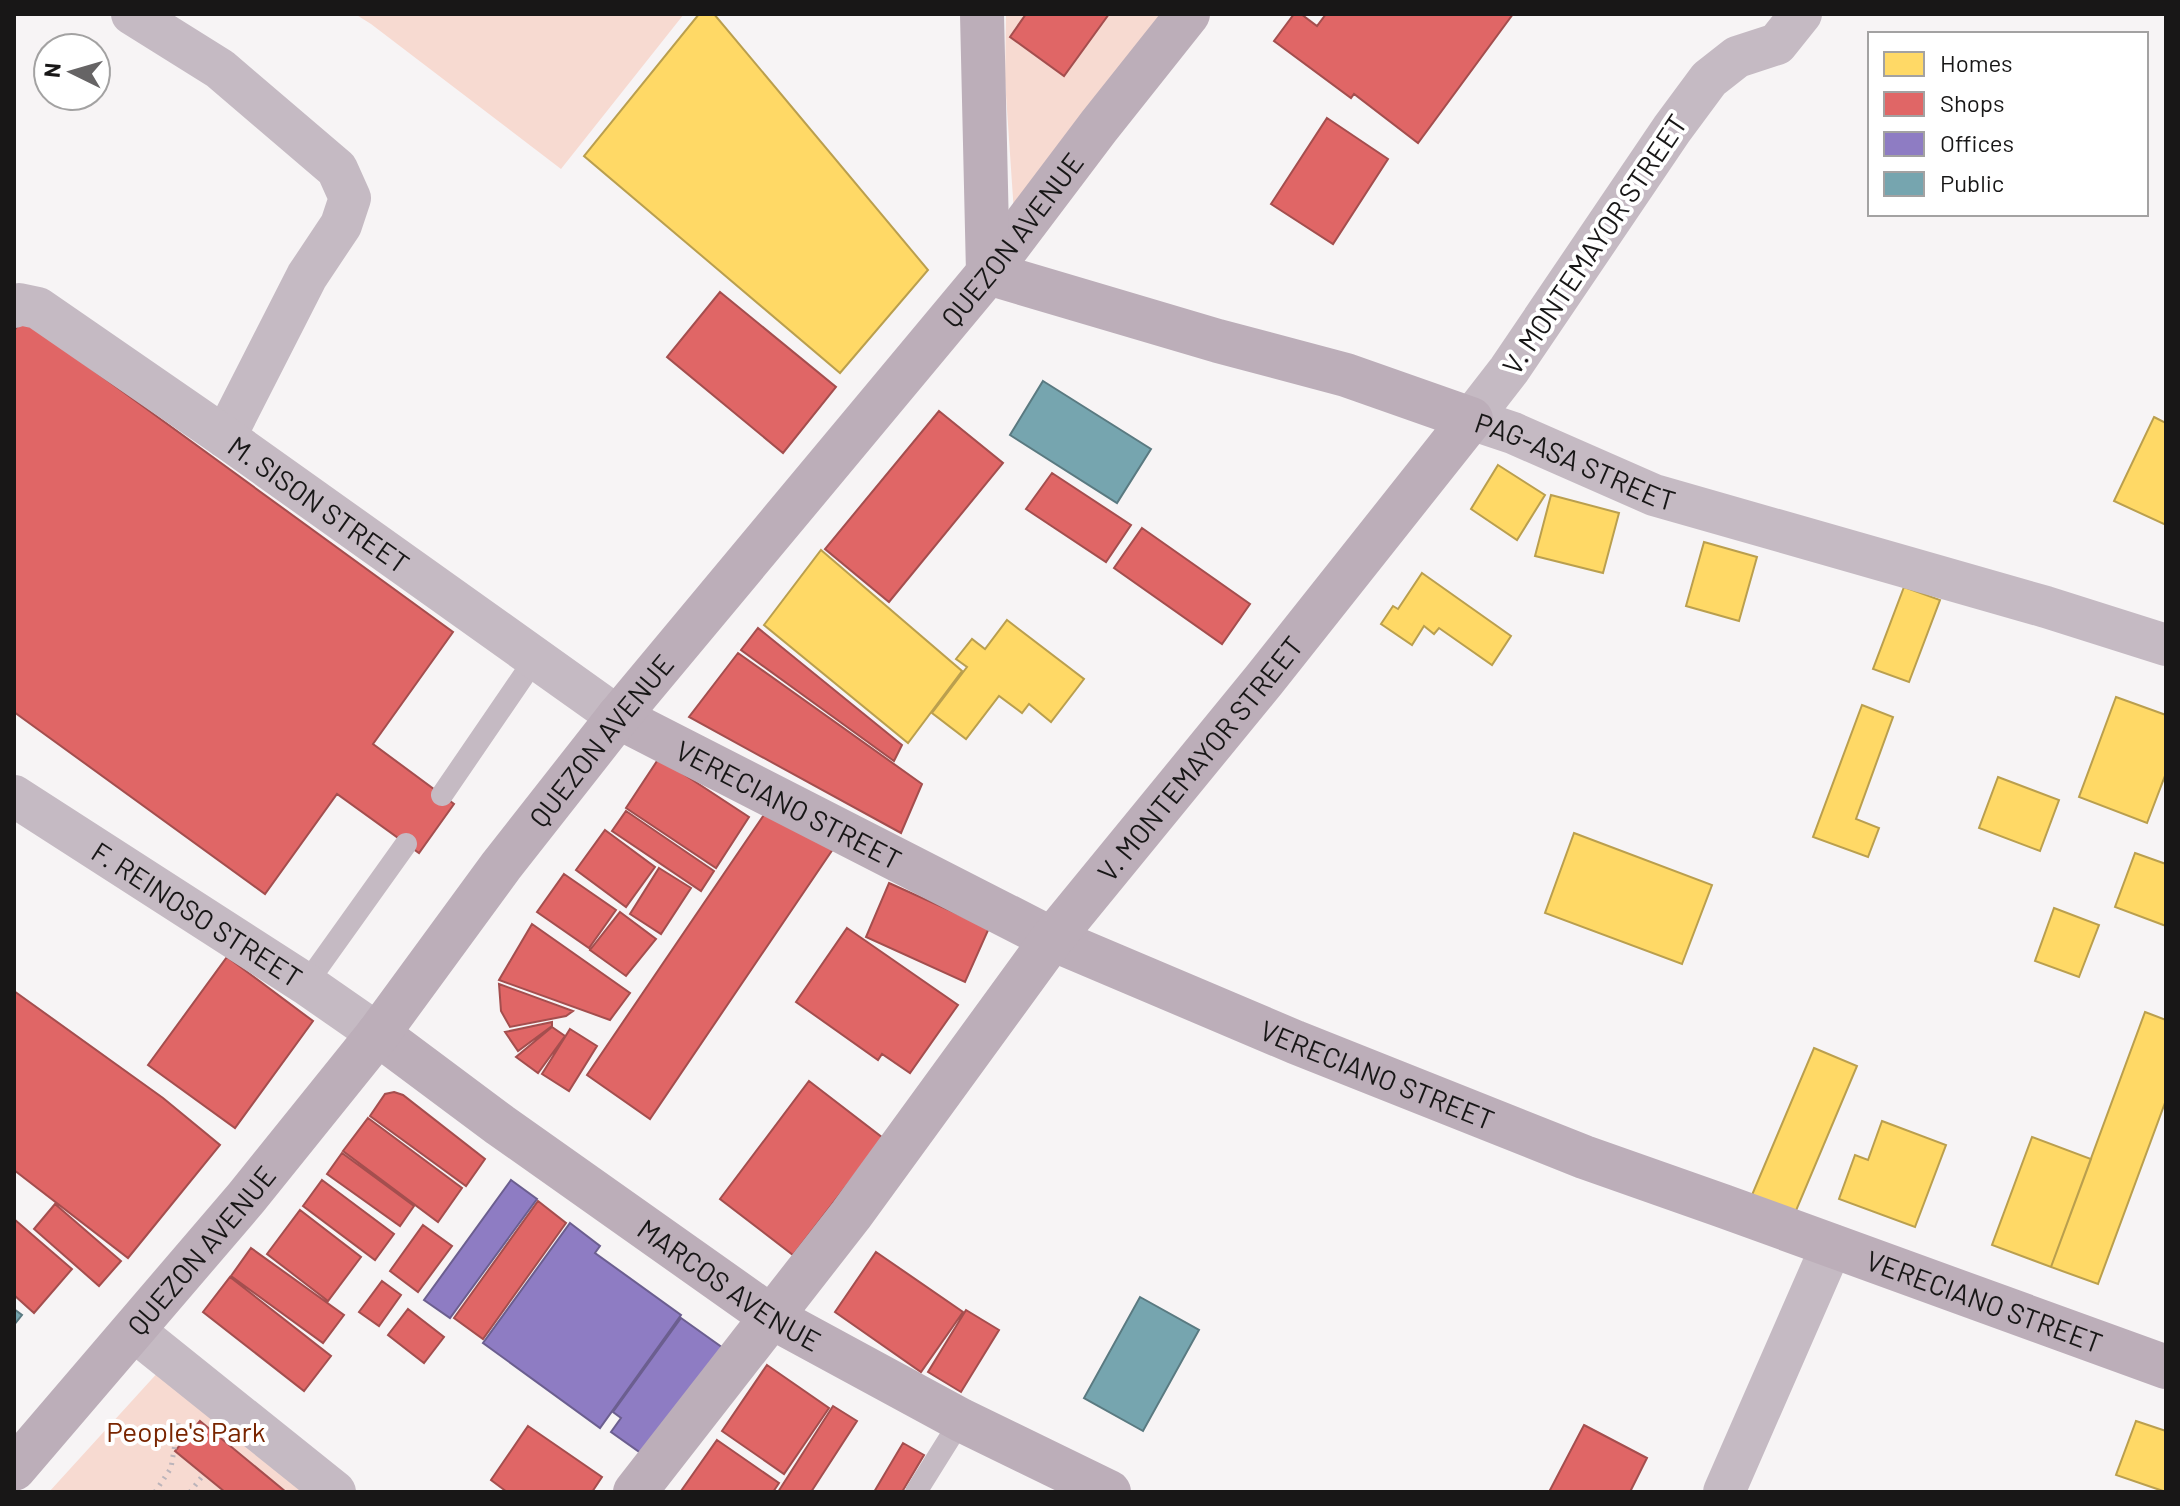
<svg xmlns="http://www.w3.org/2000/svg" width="2180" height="1506" font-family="Barlow,sans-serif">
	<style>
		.green { fill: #f7dad1 }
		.homes { fill: #ffd966; stroke: #ba9f4e; stroke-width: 2 }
		.shops { fill: #e06666; stroke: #a44e4e; stroke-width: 2 }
		.offices { fill: #8e7cc3; stroke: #6b5e8f; stroke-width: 2 }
		.public { fill: #76a5af; stroke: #5a7a81; stroke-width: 2 }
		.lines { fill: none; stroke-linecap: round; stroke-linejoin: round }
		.path { stroke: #bcb4ba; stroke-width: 5; stroke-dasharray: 2 6; stroke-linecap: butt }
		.lane { stroke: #c5bac3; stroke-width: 22 }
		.street { stroke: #c5bac3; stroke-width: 42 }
		.secondary { stroke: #bcaeb9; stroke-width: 44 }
		.labels { text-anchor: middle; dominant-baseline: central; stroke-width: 8; stroke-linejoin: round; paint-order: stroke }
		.street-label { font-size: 28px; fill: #181717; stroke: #fff }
		.park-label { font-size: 28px; fill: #792500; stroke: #fff }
	</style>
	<rect width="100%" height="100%" fill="#f7f4f5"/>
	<path class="green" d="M355,14H684L561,169L371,24Z
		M1006,14H1171L1014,213L1005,80Z
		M181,1347L357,1492H49Z"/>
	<path class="homes" d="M699,14H714L928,270L840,373L584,156Z
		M2154,417L2166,423V525L2114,501Z
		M1498,465L1545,495L1517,540L1471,509Z
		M1551,495L1619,513L1603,573L1535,556Z
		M1704,542L1757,557L1739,621L1686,606Z
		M821,550L962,671L908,743L764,625Z
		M1422,573L1511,636L1492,665L1439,628L1434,634L1424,626L1412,645L1381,624L1393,606L1398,609Z
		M1904,587L1940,600L1909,682L1873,669Z
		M1007,620L1084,679L1051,722L1029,704L1022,713L999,696L966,739L932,713L967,667L956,659L972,639L985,649Z
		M2116,697L2166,715V773L2147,823L2079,797Z
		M1862,705L1893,717L1856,819L1879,828L1868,857L1813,837Z
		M1998,777L2059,800L2040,851L1979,828Z
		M1574,833L1712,885L1682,964L1545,913Z
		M2135,853L2166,864V926L2115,907Z
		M2054,908L2099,925L2079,977L2035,961Z
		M2145,1012L2166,1020V1100L2098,1284L2051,1267Z
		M1814,1048L1857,1066L1795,1213L1752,1195Z
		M1882,1121L1946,1145L1915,1227L1839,1199L1855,1155L1868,1160Z
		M2032,1137L2091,1159L2051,1267L1992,1245Z
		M2136,1421L2166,1431V1492L2116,1475Z"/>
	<path class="shops" d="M1026,14H1109L1064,76L1010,37Z
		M1294,14H1301L1317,26L1326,14H1513L1418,143L1354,94L1351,98L1274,41Z
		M1327,118L1388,159L1333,244L1271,204Z
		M720,292L836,387L783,453L667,357Z
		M23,319L453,632L373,744L454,804L419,853L337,794L265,894L14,712V331Z
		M939,411L1003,463L889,602L825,549Z
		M1052,473L1131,525L1106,562L1026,509Z
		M1142,528L1250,604L1222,644L1114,568Z
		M758,628L902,745L894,761L741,650Z
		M738,653L922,784L901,833L689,717Z
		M659,758L749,817L716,868L626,808Z
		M770,806L833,849L650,1119L587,1075Z
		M626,811L714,871L701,891L612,831Z
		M605,830L655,867L626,907L576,870Z
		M659,868L691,888L661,934L630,914Z
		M564,874L616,910L589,948L537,912Z
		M889,883L989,928L965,982L866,937Z
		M620,912L656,939L626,976L590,950Z
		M532,924L630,993L610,1020L499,980Z
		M847,928L958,1005L910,1073L882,1054L878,1060L796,1002Z
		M227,957L313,1021L235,1128L148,1065Z
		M499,984L573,1011L566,1016L510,1027L501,1011Z
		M14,991L163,1098L220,1145L128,1258L14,1170Z
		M552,1022V1026L518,1051L505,1032Z
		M552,1027L565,1036L538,1073L516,1057Z
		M570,1029L597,1046L569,1091L542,1074Z
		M809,1081L883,1138L793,1255L720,1199Z
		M394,1092L403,1095L485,1159L466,1186L370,1116L385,1094Z
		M368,1118L462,1188L438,1222L343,1151Z
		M342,1153L414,1206L400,1226L327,1174Z
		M322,1180L394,1234L375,1260L303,1206Z
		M538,1201L566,1223L483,1339L454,1318Z
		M55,1204L121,1261L99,1286L34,1229Z
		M300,1210L361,1257L328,1301L267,1254Z
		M14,1219L72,1269L34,1313L14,1295Z
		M423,1225L452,1246L418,1292L390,1271Z
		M251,1248L344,1315L323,1343L231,1276Z
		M876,1252L963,1312L921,1372L835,1312Z
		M230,1277L331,1356L304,1391L203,1312Z
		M382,1281L401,1295L379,1326L359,1312Z
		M408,1309L444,1337L424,1363L388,1335Z
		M966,1310L999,1330L961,1392L928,1372Z
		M767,1365L829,1408L784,1474L722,1431Z
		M833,1406L857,1421L811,1492H778Z
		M200,1421L286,1492H225L175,1451Z
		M1584,1425L1647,1458L1630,1492H1549Z
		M528,1426L602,1477L592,1492H507L491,1480Z
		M717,1440L779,1483L773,1492L681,1491Z
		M903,1443L924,1455L902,1492H874Z"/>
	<path class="offices" d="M511,1180L537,1199L450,1318L424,1300Z
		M570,1223L600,1246L595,1253L681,1315L600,1428L483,1343Z
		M681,1318L723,1348L645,1456L611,1432L621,1418L613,1412Z"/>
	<path class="public" d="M1043,381L1151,449L1117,503L1010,435Z
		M1140,1297L1199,1330L1143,1431L1084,1398Z
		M14,1309L22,1315L14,1325Z"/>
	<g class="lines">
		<path class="path" d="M155,1492L171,1468L179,1419
			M190,1492L204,1474"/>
		<path class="lane" d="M442,795L535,659
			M306,984L406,844
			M916,1492L961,1420"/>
		<g class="street">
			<path d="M132,14L220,69L337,169L350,198L341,225L307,276L225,437"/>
			<path id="s1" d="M1801,14L1777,44L1737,57L1709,79L1672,129L1509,370L1471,419L1513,433L1654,495L2046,607L2166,645"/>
			<path id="s2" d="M14,307L19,304L38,308L225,437L618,717"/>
			<path id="s3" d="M14,796L306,984L378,1034"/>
			<path d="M133,1330L335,1492"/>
			<path d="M1724,1492L1832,1245"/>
		</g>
		<g class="secondary">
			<path id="s4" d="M618,717L1052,939L1295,1042L1584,1157L1723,1206L2166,1367"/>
			<path id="s5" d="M378,1034L500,1125L773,1318L961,1420L1109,1492"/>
			<path id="s6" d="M14,1469L246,1198L378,1034L501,866L618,717L988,273L1099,126L1188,14"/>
			<path id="s7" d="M635,1492L851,1215L1052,939L1264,680L1471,419L1346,375L1218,341L988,273L982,14"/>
		</g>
	</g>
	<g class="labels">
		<g class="street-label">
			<text stroke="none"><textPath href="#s6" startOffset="1584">QUEZON AVENUE</textPath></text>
			<text transform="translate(1594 244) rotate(-56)">V. MONTEMAYOR STREET</text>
			<text stroke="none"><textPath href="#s1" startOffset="644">PAG-ASA STREET</textPath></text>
			<text stroke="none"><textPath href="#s2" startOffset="368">M. SISON STREET</textPath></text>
			<text stroke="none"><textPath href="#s6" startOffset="936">QUEZON AVENUE</textPath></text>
			<text stroke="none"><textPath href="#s7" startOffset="926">V. MONTEMAYOR STREET</textPath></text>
			<text stroke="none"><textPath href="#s4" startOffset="192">VERECIANO STREET</textPath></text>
			<text stroke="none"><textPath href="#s3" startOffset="218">F. REINOSO STREET</textPath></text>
			<text stroke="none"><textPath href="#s4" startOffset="840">VERECIANO STREET</textPath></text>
			<text stroke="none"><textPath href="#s6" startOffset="288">QUEZON AVENUE</textPath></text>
			<text stroke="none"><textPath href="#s5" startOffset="432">MARCOS AVENUE</textPath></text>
			<text stroke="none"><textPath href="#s4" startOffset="1488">VERECIANO STREET</textPath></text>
		</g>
		<g class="park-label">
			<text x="186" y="1431">People's Park</text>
		</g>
	</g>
	<rect width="2180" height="1506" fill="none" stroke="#181717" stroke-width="32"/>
	<rect x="1868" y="32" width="280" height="184" fill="#ffffff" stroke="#a3a2a2" stroke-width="2"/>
	<rect x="1884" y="52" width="40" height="24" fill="#ffd966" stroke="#a3a2a2" stroke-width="2"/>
	<text x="1940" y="72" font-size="24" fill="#181717">Homes</text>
	<rect x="1884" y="92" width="40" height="24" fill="#e06666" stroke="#a3a2a2" stroke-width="2"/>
	<text x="1940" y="112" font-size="24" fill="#181717">Shops</text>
	<rect x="1884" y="132" width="40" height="24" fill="#8e7cc3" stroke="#a3a2a2" stroke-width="2"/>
	<text x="1940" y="152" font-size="24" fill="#181717">Offices</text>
	<rect x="1884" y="172" width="40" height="24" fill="#76a5af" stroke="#a3a2a2" stroke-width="2"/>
	<text x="1940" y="192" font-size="24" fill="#181717">Public</text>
	<g transform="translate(72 72) rotate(275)"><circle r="38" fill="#ffffff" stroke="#a3a2a2" stroke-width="2"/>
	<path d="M0-6L14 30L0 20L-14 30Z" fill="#666465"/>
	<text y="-12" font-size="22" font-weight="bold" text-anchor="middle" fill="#181717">N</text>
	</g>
</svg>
